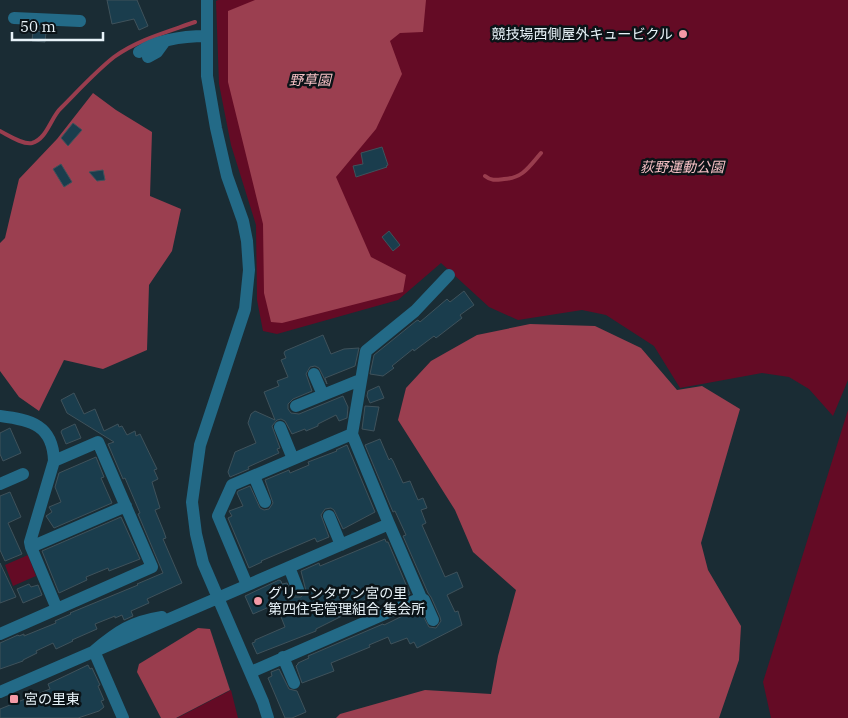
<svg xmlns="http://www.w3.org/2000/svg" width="848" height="718" font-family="'IBM Plex Serif','Noto Sans JP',serif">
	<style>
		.green { fill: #640b25 }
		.forest { fill: #9b3f50 }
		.water { fill: #993d4e }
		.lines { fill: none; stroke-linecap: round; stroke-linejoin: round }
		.stream { stroke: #993d4e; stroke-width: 4 }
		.building { fill: #1a3d4d; stroke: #3f525b }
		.minor { stroke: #236a87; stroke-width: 12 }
		.poi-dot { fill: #f49aa6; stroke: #0b1317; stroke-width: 2 }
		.labels { text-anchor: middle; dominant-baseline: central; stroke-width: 5; stroke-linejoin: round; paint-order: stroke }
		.poi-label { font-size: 14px; fill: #e8f3f9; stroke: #0b1317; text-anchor: start }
		.park-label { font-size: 14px; font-style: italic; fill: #f5c0c5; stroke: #0b1317 }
	</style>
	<rect width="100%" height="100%" fill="#1a2c34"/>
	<path class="green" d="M218,0H848V380L833,416L809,389L789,377L762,373L680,388L654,346L606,315L582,310L518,320L489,307L441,263L398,300L277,334L263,331L257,300L256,225L231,145L219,84L216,1Z
		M848,410V718H771L763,682Z
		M28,555L36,576L13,586L5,565Z
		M231,690L238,718H177Z"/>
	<path class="forest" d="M255,0H426L423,32L400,33L390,41L402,74L376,129L336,177L371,257L406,275L403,292L282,323L271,322L264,293L263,224L228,82V11Z
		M93,93L116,110L152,132L150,196L181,209L172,251L149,285L147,350L103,369L64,360L39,411L19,397L0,371V243L5,238L19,179L57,139Z
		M530,324L595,326L641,348L677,390L702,386L740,409L701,543L708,570L741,626L739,660L719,718H336L340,714L425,690L491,694L498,656L516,590L473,552L455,510L398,420L406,388L431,361L477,335Z"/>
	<path class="water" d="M198,628L210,629L230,690L176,718H161L137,672L139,664Z"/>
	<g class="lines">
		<path class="stream" d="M0,131C8,135 23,145 32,143C47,139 51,117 61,108C78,91 95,72 114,57C137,40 167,32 195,22
			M485,176C491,181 496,180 504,179C523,178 529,167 541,153"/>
	</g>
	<path class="building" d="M107,0H137L148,26L139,30L134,19L112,24Z
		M33,31L46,32L45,42L32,41Z
		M73,123L82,130L68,146L61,138Z
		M382,147L388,165L386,166L387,167L356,177L353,166L363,164L361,153Z
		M61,164L72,182L64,187L53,169Z
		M103,170L105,180L97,181L89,172Z
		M389,231L400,245L393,251L382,237Z
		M464,291L474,305L460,315L462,318L436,338L434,336L414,351L413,349L392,366L394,368L383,376L370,374L374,355L416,321L418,320L420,322L447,299L450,302Z
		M323,335L331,354L344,349L359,348L355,366L325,378L327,384L319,368L315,366L310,367L306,374L312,391L293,399L288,404V409L291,413L299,414L343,396L348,407L347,418L339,421L336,415L318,424V426L306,431L305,429L292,434L285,421L281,419L277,420L272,426L280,448L277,449L279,453L248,467L249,469L230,477L228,472L235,452L256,443L248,423L251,414L255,411L275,420L264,392L279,386L277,381L288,377L281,360L286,358L284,353L285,351Z
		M379,386L384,398L370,403L367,396L368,391Z
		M74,393L84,414L95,409L104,431L118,424L119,427L122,426L127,435L135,431L136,436L140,434L157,469L154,470L158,479L152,482L160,508L155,510L164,532L166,538L163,539L182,583L147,599L149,603L131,611L133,616L124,620L122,615L115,618V616L95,624L97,629L72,640L73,641L56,649L53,643L36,651L37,653L23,660V661L0,669V643L18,635L19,636L24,634V636L56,623L55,621L71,614L70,613L138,585L137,584L163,573L138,514L140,513L125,478L123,479L108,444L114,442L67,413L61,400Z
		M365,406L379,407L374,431L362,429Z
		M75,424L81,438L66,444L61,432L62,430Z
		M10,428L21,453L3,461L0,454V433Z
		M380,439L389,460L391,458L393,461L403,483L410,481L418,500L423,498L427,508L421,510L426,523L422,525L445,577L457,572L463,587L447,595L455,612L458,611L462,625L417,648L414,642L410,644L407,638L391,644L388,637L369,645L370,647L331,663L334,671L302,683L296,666L298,664V663L309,658L308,656L383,624L384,625L419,608L429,627L436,628L441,621L440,617L431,597L428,593L403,536L406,535L395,511L393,512L365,445Z
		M347,445L375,512L343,529L334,510L331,508L325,509L321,515L329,537L317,542L315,538L261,561L262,562L249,568L228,518L232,516L229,511L243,506L237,493L238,491L250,486L260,508L264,510L269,509L273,503L265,480L289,470L290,473L309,465L308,462L337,451L336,450Z
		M96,457L104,477L101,478L112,503L54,528L46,516L52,512L49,507L61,502L55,487L59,473Z
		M10,492L21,517L8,523L22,554L5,561L0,550V496Z
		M121,517L140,559L109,571L108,568L86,577L87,580L59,593L42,551Z
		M385,539L386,542H388L410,594L408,595L405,588L379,598L377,594L358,603L360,607L316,629V631L257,654L252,643L255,642V640L285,627L276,604L253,614L245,596L279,580L281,581L282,584L287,583L293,597H301L306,591L301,571L319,563L320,566Z
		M0,563L16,597L0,603Z
		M29,584L31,587L38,585L42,595L23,603L17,589Z
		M88,665L90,669L92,668L100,685L98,686L104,700L101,701L104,707L99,711L78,718H0V709L50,689L48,684Z
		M279,669L289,689L297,691L306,712L292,718H285L268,678L272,676L271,672Z"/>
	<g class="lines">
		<path class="minor" d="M207,0V76L216,128L227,176L243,221L247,241L249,270L245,309L200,445L192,502L196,534L203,563L263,702L268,718
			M14,18L80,21
			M139,52C159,39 184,36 207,36
			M148,57L157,52L165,41
			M314,374L323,395L360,380
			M296,406L323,395
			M0,416C31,420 53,425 54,461L30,542L31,547L57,609L0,634
			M280,427L293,459
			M54,461L98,442L152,567L57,609
			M254,476L265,502
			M0,484L23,474
			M329,516L341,545
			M31,547L126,506
			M289,567L298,590
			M247,585L218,516L232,485L352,434
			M421,598L424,600L433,620
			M283,657L294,683
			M251,672L421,598L389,524
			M0,692L389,524L352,434L366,351L415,311L449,275
			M123,718L94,651C118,631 131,622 162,617"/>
	</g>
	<g class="poi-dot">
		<circle cx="683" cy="34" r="5"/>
		<circle cx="258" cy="601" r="5"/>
		<rect x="9" y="694" width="10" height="10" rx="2.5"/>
	</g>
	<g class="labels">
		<g class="poi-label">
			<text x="673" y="34" text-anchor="end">競技場西側屋外キュービクル</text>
			<text x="268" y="593">グリーンタウン宮の里<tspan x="268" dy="16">第四住宅管理組合 集会所</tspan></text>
			<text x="24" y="699">宮の里東</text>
		</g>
		<g class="park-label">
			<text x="310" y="80">野草園</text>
			<text x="682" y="167">荻野運動公園</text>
		</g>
	</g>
	<path d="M12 32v8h91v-8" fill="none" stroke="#e8f3f9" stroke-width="2.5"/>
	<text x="20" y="32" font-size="15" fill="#e8f3f9" stroke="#0b1317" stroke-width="4" paint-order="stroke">50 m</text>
</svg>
